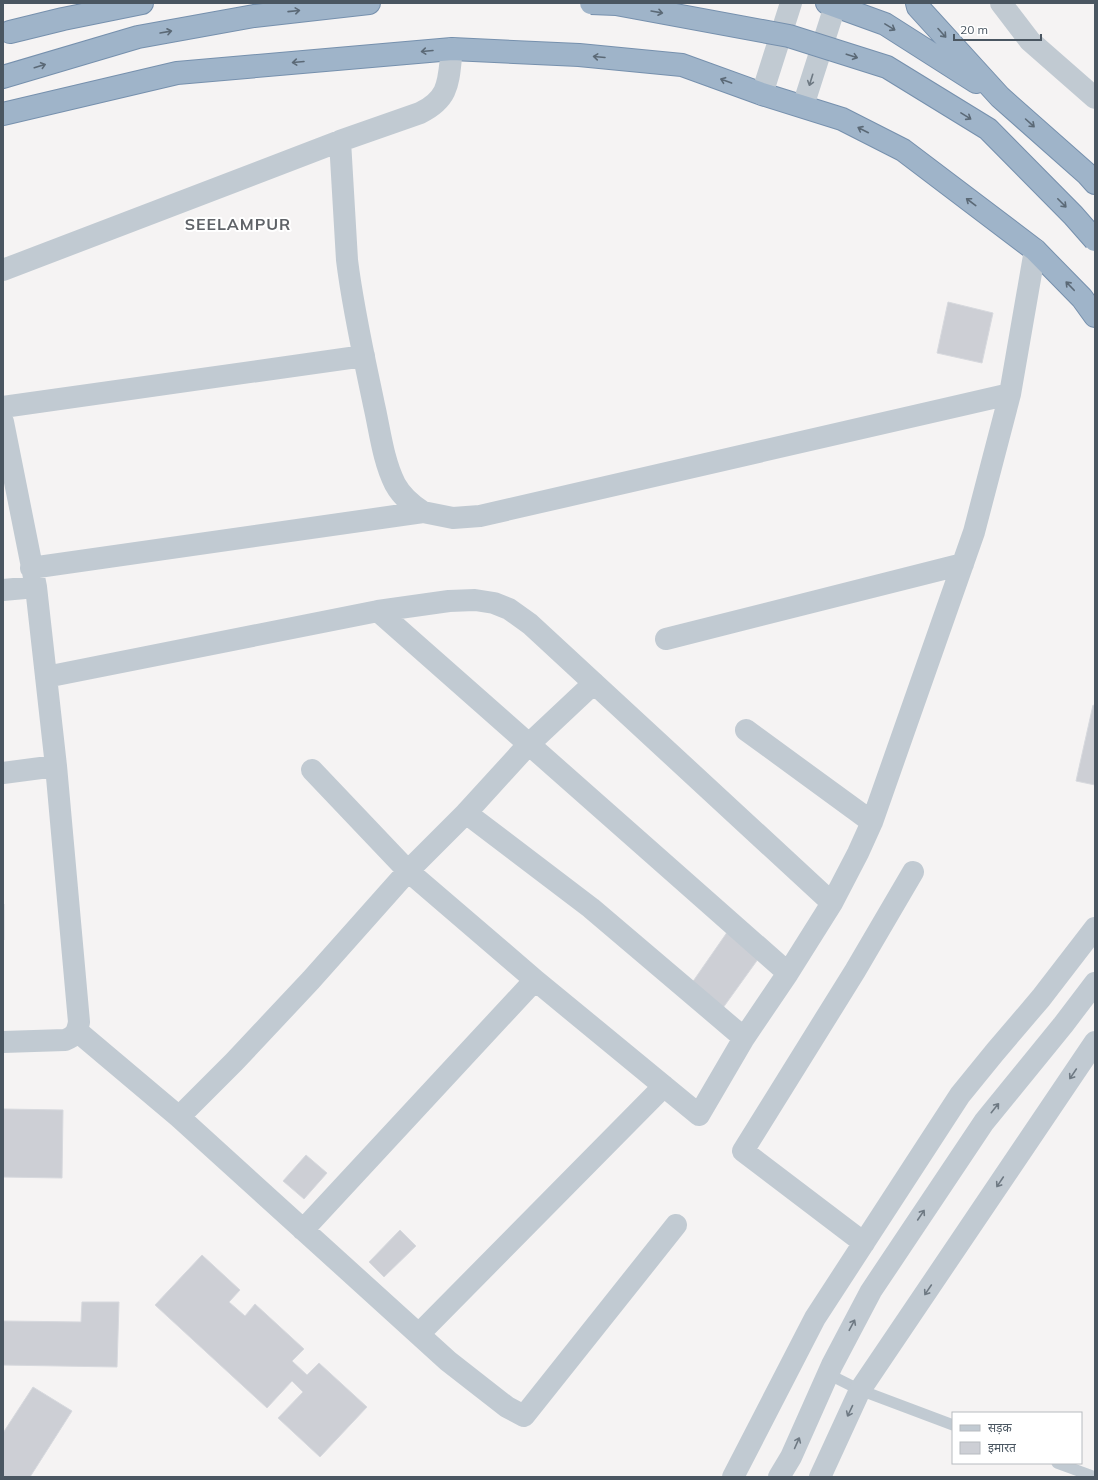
<svg xmlns="http://www.w3.org/2000/svg" width="1098" height="1480" font-family="Mulish,'Noto Sans Devanagari',sans-serif">
	<style>
		.building { fill: #cdcfd5; stroke: #d7d9de }
		.lines { fill: none; stroke-linecap: round; stroke-linejoin: round }
		.trunk-casing { stroke: #7690ad; stroke-width: 24 }
		.service { stroke: #c1cad2; stroke-width: 11 }
		.minor { stroke: #c1cad2; stroke-width: 22 }
		.tertiary { stroke: #c1cad2; stroke-width: 22 }
		.trunk { stroke: #9fb4c9; stroke-width: 22 }
		.trunk-bridge-casing { stroke: #7690ad; stroke-width: 24; stroke-linecap: butt }
		.trunk-bridge { stroke: #9fb4c9; stroke-width: 22 }
		.oneway { stroke: #5b6976 }
		.oneway2 { stroke: #6e7983 }
		.labels { text-anchor: middle; dominant-baseline: central; stroke-width: 4; stroke-linejoin: round; paint-order: stroke }
		.district-label { font-size: 16px; font-weight: bold; letter-spacing: 1px; fill: #5f6368; stroke: #fff }
	</style>
	<rect width="100%" height="100%" fill="#f5f3f3"/>
	<path class="building" d="M948,302L993,313L982,363L937,353Z
		M1093,705L1095,706V785L1076,781Z
		M3,904H4V940H3Z
		M728,931L761,955L720,1012L687,990Z
		M3,1109L63,1110L62,1178L3,1177Z
		M306,1155L327,1173L304,1199L283,1181Z
		M400,1230L416,1246L384,1277L369,1262Z
		M202,1255L240,1290L229,1302L245,1316L255,1304L304,1349L292,1361L307,1375L319,1363L367,1407L320,1457L278,1418L303,1392L292,1381L267,1408L155,1305Z
		M82,1302H119L117,1367L3,1365V1321L81,1322Z
		M33,1387L72,1411L30,1477H3V1433Z"/>
	<g class="lines">
		<defs>
			<path id="trunk" d="M827,3L885,24L976,82
				M917,3L918,7L1000,97L1087,174L1095,183
				M10,32L63,19L142,3
				M3,77L138,37L254,16L369,3
				M3,114L177,73L452,49L579,55L682,65L762,94L842,119L903,150L1035,250L1082,298L1095,316"/>
		</defs>
		<use href="#trunk" class="trunk-casing"/>
		<path class="service" d="M828,1374L860,1390L953,1425
			M1057,1463L1095,1477"/>
		<path class="minor" d="M1001,3L1030,41L1095,98
			M340,141L347,260C353,309 364,357 374,405C380,431 383,460 395,484C402,497 412,505 423,512
			M3,270L340,141L420,113C451,98 448,80 452,49
			M3,407L364,356
			M3,422L36,587L56,766L79,1022C77,1033 75,1036 65,1040L3,1042
			M31,568L423,512L453,518L480,516L1010,394
			M3,590L36,587
			M378,611L788,973
			M666,639L963,564
			M46,677L378,611L449,601L475,600L494,603L509,609L530,624L832,903
			M746,730L872,822
			M312,770L408,871L535,980L699,1115L744,1038L788,973L832,903L858,853L872,822L974,532L1010,394L1035,250
			M3,773L56,766
			M466,813L591,908L744,1038
			M77,1031L179,1117L448,1361L507,1407L524,1416L676,1225
			M179,1117L234,1062L311,980L408,871L466,813L528,745L594,683
			M303,1230L535,980
			M864,1243L743,1151L855,971L913,872
			M419,1334L664,1086
			M733,1477L815,1318L960,1095L995,1052L1041,998L1095,928"/>
		<path class="tertiary" d="M762,94L791,3
			M803,106L836,3
			M779,1477L791,1457L832,1365L871,1291L984,1122L1063,1025L1095,983
			M820,1477L860,1390L1095,1042"/>
		<use href="#trunk" class="trunk"/>
		<defs>
			<path id="trunk-bridge" d="M591,3L616,4L789,36L887,67L988,129L1073,215L1095,240"/>
		</defs>
		<use href="#trunk-bridge" class="trunk-bridge-casing"/>
		<use href="#trunk-bridge" class="trunk-bridge"/>
	</g>
	<defs><path id="oneway-shaft" d="M-6 0H5M1.5-3L5.5 0L1.5 3" fill="none" stroke-width="1.6" stroke-linecap="round" stroke-linejoin="round"/></defs>
	<g class="oneway">
		<use href="#oneway-shaft" transform="translate(294 11) rotate(-6)"/>
		<use href="#oneway-shaft" transform="translate(657 12) rotate(10)"/>
		<use href="#oneway-shaft" transform="translate(890 27) rotate(31)"/>
		<use href="#oneway-shaft" transform="translate(166 32) rotate(-10)"/>
		<use href="#oneway-shaft" transform="translate(942 33) rotate(48)"/>
		<use href="#oneway-shaft" transform="translate(427 51) rotate(175)"/>
		<use href="#oneway-shaft" transform="translate(852 56) rotate(18)"/>
		<use href="#oneway-shaft" transform="translate(599 57) rotate(-175)"/>
		<use href="#oneway-shaft" transform="translate(298 62) rotate(175)"/>
		<use href="#oneway-shaft" transform="translate(40 66) rotate(-17)"/>
		<use href="#oneway-shaft" transform="translate(726 81) rotate(-160)"/>
		<use href="#oneway-shaft" transform="translate(966 116) rotate(32)"/>
		<use href="#oneway-shaft" transform="translate(1030 123) rotate(42)"/>
		<use href="#oneway-shaft" transform="translate(863 130) rotate(-153)"/>
		<use href="#oneway-shaft" transform="translate(971 202) rotate(-143)"/>
		<use href="#oneway-shaft" transform="translate(1062 203) rotate(45)"/>
		<use href="#oneway-shaft" transform="translate(1070 286) rotate(-134)"/>
	</g>
	<g class="oneway2">
		<use href="#oneway-shaft" transform="translate(811 80) rotate(107)"/>
		<use href="#oneway-shaft" transform="translate(1073 1074) rotate(124)"/>
		<use href="#oneway-shaft" transform="translate(995 1108) rotate(-51)"/>
		<use href="#oneway-shaft" transform="translate(1000 1182) rotate(124)"/>
		<use href="#oneway-shaft" transform="translate(921 1215) rotate(-56)"/>
		<use href="#oneway-shaft" transform="translate(928 1290) rotate(124)"/>
		<use href="#oneway-shaft" transform="translate(852 1325) rotate(-62)"/>
		<use href="#oneway-shaft" transform="translate(850 1411) rotate(115)"/>
		<use href="#oneway-shaft" transform="translate(797 1443) rotate(-66)"/>
	</g>
	<g class="labels">
		<g class="district-label">
			<text x="238" y="224">SEELAMPUR</text>
		</g>
	</g>
	<rect width="1098" height="1480" fill="none" stroke="#4a5661" stroke-width="8"/>
	<rect x="952" y="1412" width="130" height="52" fill="#ffffff" stroke="#b7bbc0"/>
	<rect x="960" y="1425" width="20" height="6" fill="#c1cad2" stroke="#b7bbc0"/>
	<text x="988" y="1432" font-size="12" fill="#4a5661">सड़क</text>
	<rect x="960" y="1442" width="20" height="12" fill="#cdcfd5" stroke="#b7bbc0"/>
	<text x="988" y="1452" font-size="12" fill="#4a5661">इमारत</text>
	<path d="M954 34v6h87v-6" fill="none" stroke="#4a5661" stroke-width="2"/>
	<text x="960" y="34" font-size="12" fill="#4a5661" stroke="#ffffff" stroke-width="3" paint-order="stroke">20 m</text>
</svg>
